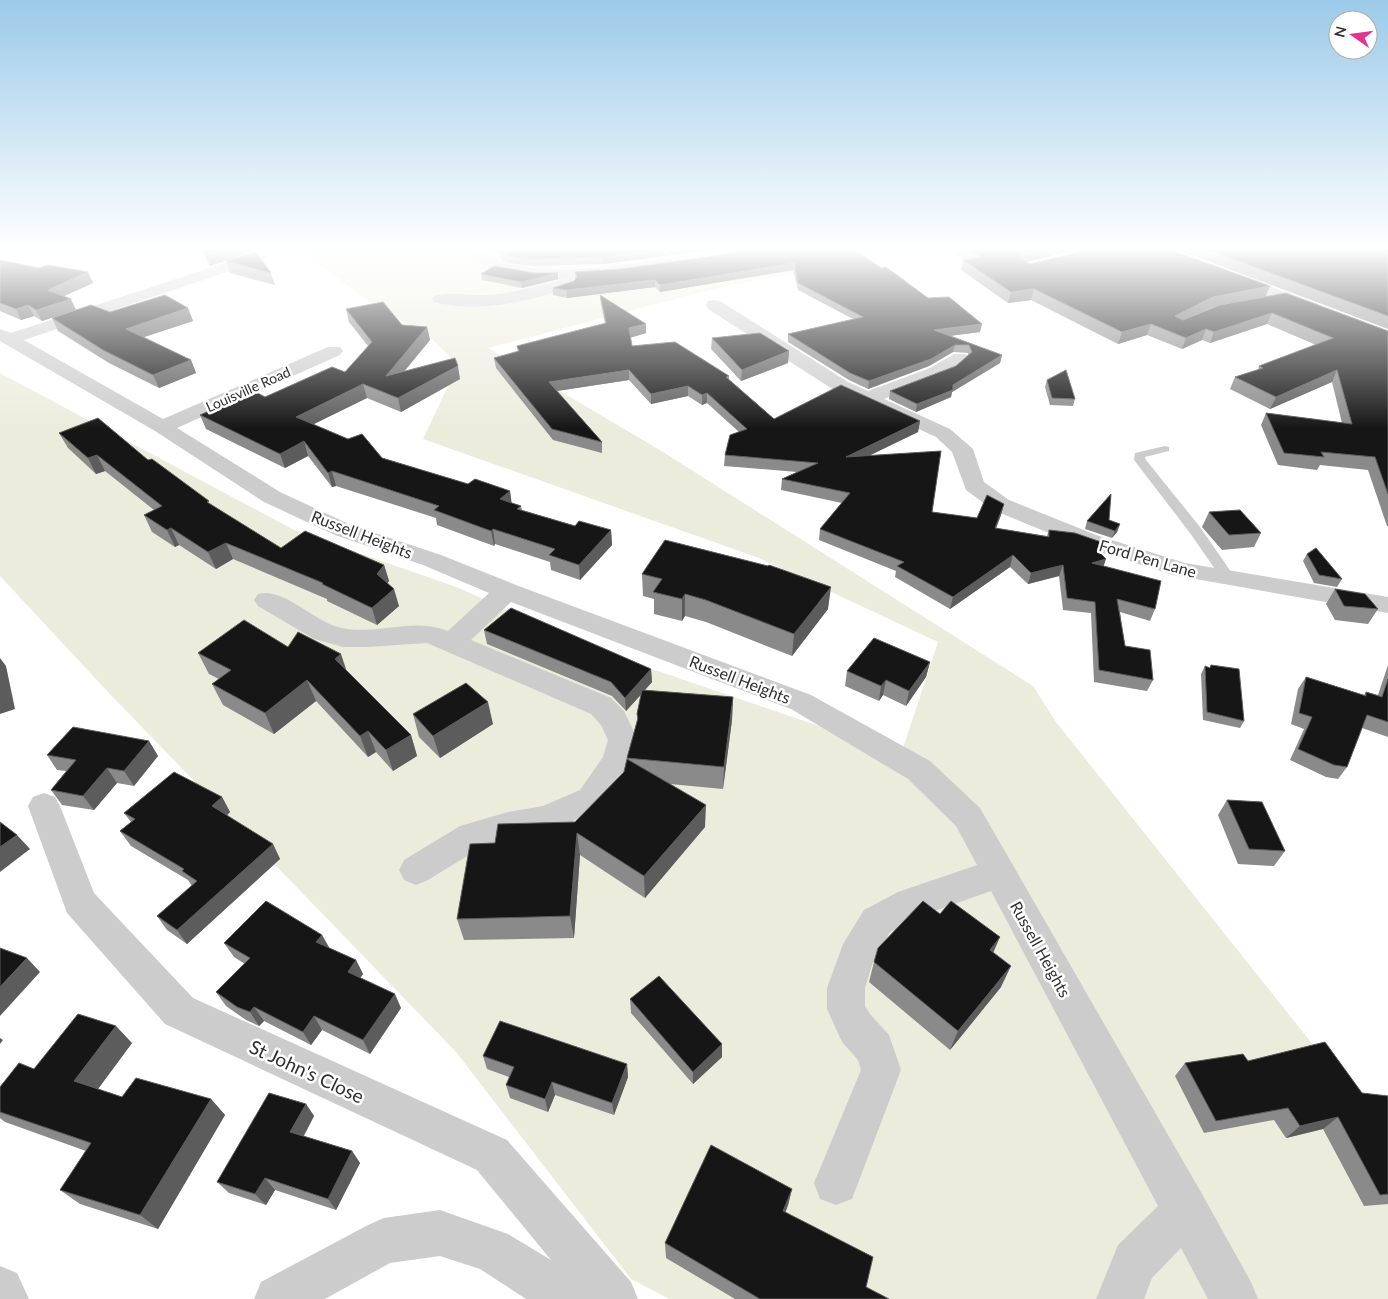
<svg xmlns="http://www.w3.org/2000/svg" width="1388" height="1299" font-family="Lato,sans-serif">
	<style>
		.green { fill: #ececdd }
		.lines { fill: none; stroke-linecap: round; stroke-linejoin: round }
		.lane { fill: #ccc; fill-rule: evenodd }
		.street { fill: #ccc; fill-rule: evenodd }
		.wall { fill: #8a8a8a }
		.shaded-wall { fill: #5c5c5c }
		.building { fill: #161616; stroke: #5c5c5c }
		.labels { text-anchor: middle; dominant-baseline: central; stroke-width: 5; stroke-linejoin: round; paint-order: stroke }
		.far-street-label { font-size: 14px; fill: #2f2f2f; stroke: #fff }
		.street-label { font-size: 16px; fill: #2f2f2f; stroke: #fff }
		.near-street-label { font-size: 19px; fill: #2f2f2f; stroke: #fff }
	</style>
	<rect width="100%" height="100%" fill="#fff"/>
	<path class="green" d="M7,247H147L73,255Z
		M294,247H921L722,287L488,348L663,452L1033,686L1056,722L1388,1139V1299H669L631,1279L456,1052L107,691L0,576V373L296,531L459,588L622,662L658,671L901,754L938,642L759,558L423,439L458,365L429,336L379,308Z"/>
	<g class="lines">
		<path class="lane" d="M1165,446L1169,447V451L1145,457L1146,460L1200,527L1236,579L1234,582H1224L1190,533L1134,460L1135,453Z"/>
		<path class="street" d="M471,247H486C489,251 492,256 496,258C536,281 638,263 684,256L692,261L684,266C635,273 527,292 484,265C479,261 474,252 471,247Z
			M258,252L263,254L266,257L263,260L24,340L163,419L328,347H340L343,351L340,355L177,428L280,492L351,525L441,555L516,585L811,695L930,761L980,808L1202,1194L1251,1282L1258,1299H1208L1181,1248L1152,1278L1144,1299H1096L1118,1245L1158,1206L991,891L923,915L890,932L873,962L865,988V1006L870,1014L889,1035L901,1070L852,1199L836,1205L820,1199L814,1183L861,1070L858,1060L842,1042L827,1009V988L843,944L864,910L898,892L977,865L956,826L908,779L791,709L511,602L471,640L611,698L624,711L638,740L633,761L602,808L548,832L482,847L428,880L416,885L404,880L399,870L404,860L460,826L508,812L543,806L580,790L603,757L608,740L601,725L591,714L427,643L368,647H343L314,639L258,606L254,600L258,594C283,587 312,620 338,627C374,637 412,616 448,631L489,593L423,565L335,535L264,502L155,431L0,341V329L11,333Z
			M1233,273L1318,304L1320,308L1318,312H1306L1227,281L1225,278L1227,275Z
			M568,278L574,280L576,283L574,286C531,301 479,314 434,302L432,299L434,296C451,291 471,296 488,295C516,293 541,285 568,278Z
			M714,300L720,301L848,382L868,391L930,368L954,354H966L969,358C956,378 907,390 884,399L950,429L973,449L984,482L1009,500L1096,535L1185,563L1388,597V613L1173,575L1078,545L993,510L966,490L952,452L936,437L834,390L708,309L706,305L708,301Z
			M44,793L55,797L60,806L94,893L193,998L507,1140L631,1282L638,1299H526L480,1269L440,1256L390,1263L325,1299H254L261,1282L368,1225L384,1218L440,1210L508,1234L551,1260L477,1170L165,1024L67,913L28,806L33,797Z
			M0,1266L17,1273L29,1299H0Z"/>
	</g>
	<path class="wall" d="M199,247H250L251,252L210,266Z
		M495,247H732L603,264L534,266L508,263L502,260L496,252Z
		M956,247H1088L1026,262L1030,264L1270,286L1266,296L1388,331V526H1387L1368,470L1320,465L1317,470L1278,465L1261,425L1266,413L1342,423L1332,382L1270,409L1230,389L1235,377L1258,370L1259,366L1316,345L1267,324L1210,343L1202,340L1182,349L1147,335L1118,344L1031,300L1008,303L961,270L963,260H965L955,255Z
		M1170,247H1388V329Z
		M707,257L881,268L980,332L949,336L1002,355L1000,363L952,392L951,397L916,412L889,399L890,391L956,366L968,355V353L953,352L929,366L868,389L849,380L788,342V334L853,319L798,290L793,270L660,292L655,287L567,298L553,295V288L574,281L575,279V272L620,269Z
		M0,260L93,283L64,296L76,310L42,321L34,316L21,320L0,311Z
		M226,261L271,273L275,285L230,273Z
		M481,274L558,279L522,288L482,280Z
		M600,295L646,333L630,338L632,346L729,376V380L774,419L920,421L918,432L870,455L932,512L977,518L1004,504L1001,515L996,528L1047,536L1049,530L1100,553L1104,566L1155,609L1150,621L1120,612L1125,646L1153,680L1147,691L1094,682L1091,613L1063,610L1059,576L1028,584L1010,567L950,609L895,577L896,571L819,540L820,529L842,503L781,490L782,479L797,472L724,466L725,455L739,432L707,403L702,405L688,396L651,404L629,380L557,391L602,442V453L553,440L496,368L494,358L518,352L517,346L605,324L601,304Z
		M188,308L193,321L144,337L191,360L196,373L159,388L109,363L58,331L52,318L110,312Z
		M346,309L402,325L427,327L430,340L404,371L460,379L401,412L367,398L313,424L382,458L468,484L510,491L511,503L521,506L522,510L575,526L611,530L612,545L580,580L551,570L550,562L495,544L494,546L437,525L436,518L336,486L332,487L308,456L285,468L206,429L200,415L265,397L345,372L368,346L349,322Z
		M712,338L789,351L788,363L741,381L711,349Z
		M1047,380L1075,399L1073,406L1050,405L1045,387Z
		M59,433L148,460L210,505L281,548L384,565L389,581L387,583L399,606L377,625L327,601V599L233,559L216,569L179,545L175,547L152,532L144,515L154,510L105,471L96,474L68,448Z
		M1209,512L1261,533L1254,547L1222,550L1202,527Z
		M1109,520L1120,524L1117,532L1112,538L1085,529L1087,521Z
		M1307,554L1342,579L1337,587L1314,583L1303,561Z
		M768,566L828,609L792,656L706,622L685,616L682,621L654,614V599L643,596L642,574Z
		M1335,589L1378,609L1368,624L1335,620L1326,604Z
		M484,630L651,669L652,682L645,690L733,697L732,720L723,789L670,784L705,827L645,898L580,855L574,938L464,940L457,919L495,843L575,822L624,772L627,758L637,722V714L641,695L626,711L612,696L487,644Z
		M288,647L347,671L411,735L417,756L393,771L376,752L368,757L316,701L274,734L223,705L212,684L219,679L209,674L198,653Z
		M930,662L926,677L906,706L883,695L879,701L845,686L847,671Z
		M1388,665V737L1362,728L1347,767L1338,779L1326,777L1290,760L1304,729L1291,724L1298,689L1306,677L1364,695L1366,692L1378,695Z
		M1205,666L1244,721L1240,728L1203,720L1201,674Z
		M413,714L493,724L440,758L419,737Z
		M149,741L158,756L134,786L117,783L94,810L62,805L51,790L66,771L57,770L47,755Z
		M222,797L230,812L227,816L273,844L280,859L187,944L167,930L157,916L192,886L188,880L131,846L120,831L131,822L124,813Z
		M1227,800L1285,851L1274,866L1238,864L1218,815Z
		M322,935L329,948L356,960L363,974L360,978L401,1008L370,1054L322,1030L311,1045L264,1021L259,1026L246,1020L226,1006L216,992L245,964L234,957L224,943Z
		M993,953L1001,987L950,1050L869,982L874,962Z
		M630,999L722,1044V1057L693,1084L631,1013Z
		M132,1043L98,1089L122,1097L211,1099L225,1115L158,1229L80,1204L60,1190L86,1151L5,1122L0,1118V1087L34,1069Z
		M483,1056L627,1064L628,1077L614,1115L555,1095L548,1112L510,1098L506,1085L509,1077L487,1069Z
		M1248,1061L1362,1093L1388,1096V1204L1364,1206L1323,1129L1286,1138L1274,1120L1204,1133L1175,1076L1185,1063Z
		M306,1104L314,1116L304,1136L352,1151L360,1163L336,1210L275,1190L266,1205L229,1193L217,1182Z
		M792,1189L788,1205L785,1213L866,1287L889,1299H735L666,1258L665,1243Z"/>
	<path class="shaded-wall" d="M229,247H250L251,252L210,266L206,254Z
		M681,247H732L603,264V257Z
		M1049,247H1088L1022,263L1020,258L1024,253Z
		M794,263L793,270L660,292V285Z
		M88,272L93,283L53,301L48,290Z
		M558,273V279L522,288L521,282Z
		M655,280V287L567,298V290Z
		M1270,286L1265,297L1209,308L1171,327L1175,316L1213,297Z
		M1034,289L1031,300L1008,303L1011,292Z
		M71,299L76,310L42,321L36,310Z
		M28,305L34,316L21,320L16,309Z
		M188,308L193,321L132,341L126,329Z
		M1272,313L1267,324L1210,343L1214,332Z
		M646,324V333L629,338V328Z
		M982,324L980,332L933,338L934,330Z
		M1151,324L1147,335L1118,344L1122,332Z
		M427,327L430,340L389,390L386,376Z
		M1206,329L1202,340L1182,349L1186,338Z
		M955,345L953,352L929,366L868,389L869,381Z
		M789,351L788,363L741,381L742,370Z
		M1002,355L1000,363L952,392L951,397L916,412L917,404L953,385Z
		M191,360L196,373L159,388L153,375Z
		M458,366L460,379L401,412L398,398Z
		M629,370V380L550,392L549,382Z
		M1337,370L1332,382L1270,409L1276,397Z
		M363,384L367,398L300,431L296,417Z
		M688,386V396L651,404V394Z
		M707,393V403L702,405V395Z
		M920,421L918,432L844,468L846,457Z
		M304,441L308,456L285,468L280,454Z
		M97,455L105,471L96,474L88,458Z
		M332,471L336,486L332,487L328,473Z
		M510,491L512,505L500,499Z
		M1004,504L1001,515L992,539L995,528Z
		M1120,524L1117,532L1112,538L1115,531Z
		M171,528L179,545L175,547L167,530Z
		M493,529L495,544L494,546L491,531Z
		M611,530L612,545L580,580L579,565Z
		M226,543L233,559L216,569L208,552Z
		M1104,543L1100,554L1098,551Z
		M1013,555L1010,567L950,609L953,597Z
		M1106,559L1102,571L1092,563Z
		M384,565L389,581L382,591L377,574Z
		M1063,565L1059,576L1028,584L1031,573Z
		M831,587L828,609L792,656L794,634Z
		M394,589L399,606L377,625L372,608Z
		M685,594V616L682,621V599Z
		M341,654L348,675L335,659Z
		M0,658L6,666L15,709L0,714Z
		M930,662L926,677L906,706L909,691Z
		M651,669L652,682L626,711L625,698Z
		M307,680L316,701L274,734L265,713Z
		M886,680L883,695L879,701L881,686Z
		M733,697L732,720L723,789L724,767Z
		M488,702L493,724L440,758L433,736Z
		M368,731L376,752L368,757L360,736Z
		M411,735L417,756L393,771L386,750Z
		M149,741L158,756L134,786L124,771Z
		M107,768L117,783L94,810L83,796Z
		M222,797L230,812L220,821L212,806Z
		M706,805L705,827L645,898L644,876Z
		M577,833L580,855L574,938L570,916Z
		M17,835L30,849L0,872V847Z
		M273,844L280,859L187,944L177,930Z
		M322,935L330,949L316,942Z
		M1000,937L991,958L990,950Z
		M27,958L40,972L0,1016V987Z
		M356,960L363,974L355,986L348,972Z
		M1011,966L1001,987L950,1050L958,1031Z
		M395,994L401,1008L370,1054L363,1040Z
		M254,1007L264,1021L259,1026L250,1012Z
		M314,1016L322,1030L311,1045L303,1032Z
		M116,1026L132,1043L92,1097L74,1081Z
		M0,1038L3,1040L0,1044Z
		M722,1044V1057L693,1084V1072Z
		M627,1064L628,1077L614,1115L612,1103Z
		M552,1082L555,1095L548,1112L545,1099Z
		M211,1099L225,1115L158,1229L140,1215Z
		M306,1104L314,1116L299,1144L290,1132Z
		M1338,1117L1323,1129L1286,1138L1300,1126Z
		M352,1151L360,1163L336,1210L328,1199Z
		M265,1178L275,1190L266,1205L255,1194Z
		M792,1189L788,1205L780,1227L783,1211Z"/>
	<path class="building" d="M202,247H229L206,254Z
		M496,247H681L603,257L534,259L508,256L501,253Z
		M761,247H851L881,268L886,267L928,298L949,297L982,324L934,330L1002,355L953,385V390L917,404L890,391L956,366L972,352L969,345H955L931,359L869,381L850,373L788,334L863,317L798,283L794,263L660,285L655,280L567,290L553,288L574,281L577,277L575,272L620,269L707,257Z
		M961,247H1049L1024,253L1020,258L1030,264L1100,247H1163L1270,286L1213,297L1175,316L1183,320L1220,305L1286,293L1388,331V494L1375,457L1321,452L1324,457L1284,453L1266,413L1352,424L1337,370L1276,397L1235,377L1263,368L1259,366L1333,338L1272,313L1214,332L1206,329L1186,338L1151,324L1122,332L1034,289L1011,292L963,260L982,257Z
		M1200,247H1388V316Z
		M256,252L271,273L226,261Z
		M0,260L39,268L48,265L88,272L48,290L71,299L36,310L28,305L16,309L0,303Z
		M494,266L534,273H558L521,282L481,274Z
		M165,295L188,308L126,329L191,360L153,375L103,350L52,318L91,305L110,312Z
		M600,295L646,324L629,328L632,346L675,342L729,376L726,377L774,419L841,385L920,421L846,457L941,451L932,512L977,518L987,495L1004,504L995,528L1049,537V530L1075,533L1104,543L1098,551L1106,559L1092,563L1161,581L1155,609L1117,599L1125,646L1150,650L1153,680L1099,670L1095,602L1067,598L1063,565L1031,573L1013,555L953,597L897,566L904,562L820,529L850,493L782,479L818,463L725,455L730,435L747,429L707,393L702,395L688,386L651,394L629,370L549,382L602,442L552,429L494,358L519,351L517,346L606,323Z
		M383,302L402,325L427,327L386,376L455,358L458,366L398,398L363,384L296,417L348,439L362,434L382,458L468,484L475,479L510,491L500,499L521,506L517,509L575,526L579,521L611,530L579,565L549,555L555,549L493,529L491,531L434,510L439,506L332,471L328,473L304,441L280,454L200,415L254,391L265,397L332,367L345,372L372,342L346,309Z
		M760,333L789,351L742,370L712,338Z
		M1066,370L1075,399L1052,398L1047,380Z
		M98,418L148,460L152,459L209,501L207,502L281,548L305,531L384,565L377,574L394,589L372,608L322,584L323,583L226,543L208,552L171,528L167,530L144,515L162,506L97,455L88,458L59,433Z
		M1111,494L1109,520L1120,524L1115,531L1087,521Z
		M1240,510L1261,533L1229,535L1209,512Z
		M665,540L768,566L769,565L831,587L794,634L706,600L685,594L682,599L653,592L662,579L642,574Z
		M1316,548L1342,579L1319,575L1307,554Z
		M1335,589L1365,594L1378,609L1344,606Z
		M511,608L651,669L625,698L611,682L484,630Z
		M244,620L288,647L298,632L341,654L335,659L411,735L386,750L368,731L360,736L307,680L265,713L212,684L231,670L198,653Z
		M874,638L930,662L909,691L886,680L881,686L847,671Z
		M1211,665L1239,669L1244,721L1207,712L1205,666L1210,668Z
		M1306,677L1366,696V692L1382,697L1388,679V722L1367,715L1347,767L1334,765L1298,749L1312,717L1299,713Z
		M466,683L488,702L433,736L413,714Z
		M642,690L733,697L724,767L627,758L638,718L637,714Z
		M73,727L149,741L124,771L107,768L83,796L51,790L76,760L47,755Z
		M627,759L706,805L644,876L577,833L570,916L457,919L470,844L495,843L498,824L575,822L624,772Z
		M174,772L222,797L212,806L273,844L177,930L157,916L197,881L182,871L184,869L120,831L135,819L124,813Z
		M1227,800L1262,802L1285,851L1249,849Z
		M0,822L17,835L0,847Z
		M266,901L322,935L316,942L356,960L348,972L395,994L363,1040L314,1016L303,1032L254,1007L250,1012L237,1007L216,992L250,958L224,943Z
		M923,901L940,914L951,901L1000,937L990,950L1011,966L958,1031L874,962L878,948Z
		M0,948L27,958L0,987Z
		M659,976L722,1044L693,1072L630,999Z
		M78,1014L116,1026L74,1081L122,1097L136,1078L211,1099L140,1215L60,1190L91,1143L0,1112V1087L19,1063L34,1069Z
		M500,1021L627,1064L612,1103L552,1082L545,1099L506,1085L514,1067L483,1056Z
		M1325,1042L1362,1093L1388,1096V1194L1380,1195L1338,1117L1300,1126L1288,1108L1216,1121L1185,1063L1243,1054L1248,1061Z
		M269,1093L306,1104L290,1132L352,1151L328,1199L265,1178L255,1194L217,1182Z
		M711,1145L792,1189L783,1211L873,1257L866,1287L889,1299H760L665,1243Z"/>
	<linearGradient id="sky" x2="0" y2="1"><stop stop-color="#9bcae8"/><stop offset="0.58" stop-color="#fff"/><stop offset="1" stop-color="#fff" stop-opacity="0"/></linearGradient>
	<rect width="1388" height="429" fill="url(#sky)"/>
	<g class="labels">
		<g class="far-street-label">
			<text transform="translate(248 389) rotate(-24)">Louisville Road</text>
		</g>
		<g class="street-label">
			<text transform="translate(362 534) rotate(21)">Russell Heights</text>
			<text transform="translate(1148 558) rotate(16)">Ford Pen Lane</text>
			<text transform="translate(740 679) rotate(21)">Russell Heights</text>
			<text transform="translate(1041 949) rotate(61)">Russell Heights</text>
		</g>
		<g class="near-street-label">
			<text transform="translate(307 1071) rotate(25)">St John's Close</text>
		</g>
	</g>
	<g transform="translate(1353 35) rotate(284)"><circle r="24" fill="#ffffff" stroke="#acacac"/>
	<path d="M0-4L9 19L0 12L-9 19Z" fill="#e2348f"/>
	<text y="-8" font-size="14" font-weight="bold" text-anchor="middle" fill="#2f2f2f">N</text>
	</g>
</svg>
